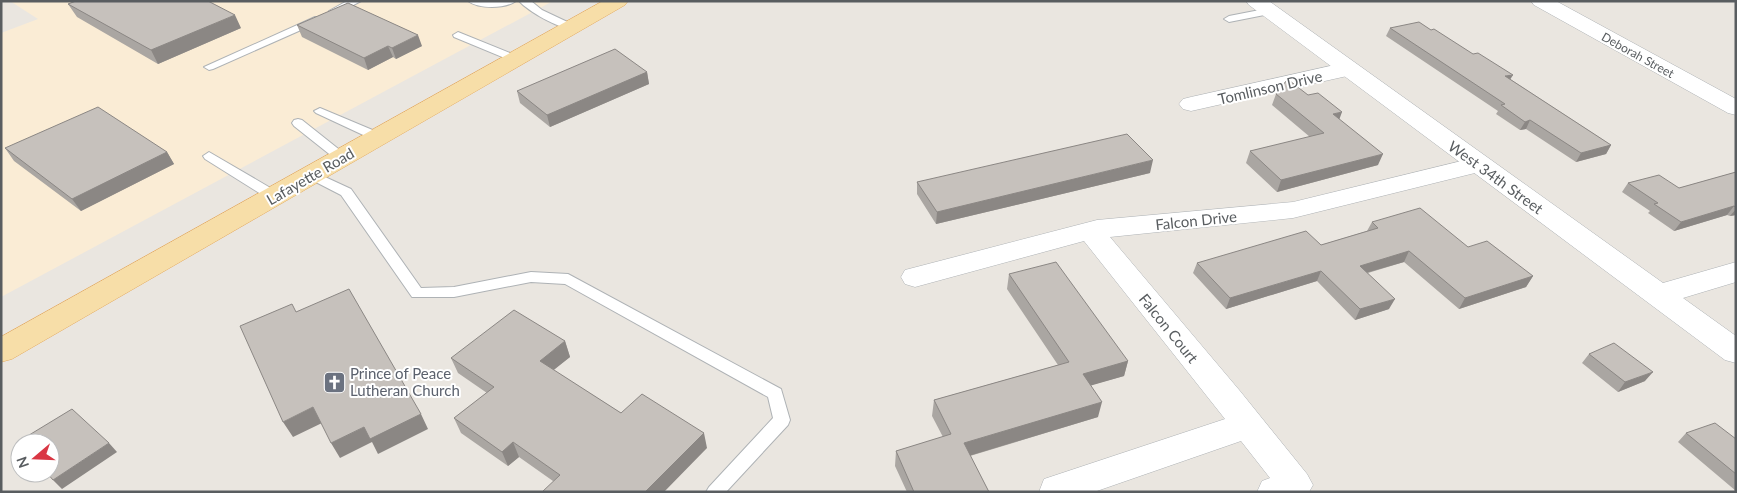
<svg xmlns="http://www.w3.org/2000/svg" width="1737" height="493" font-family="Lato,sans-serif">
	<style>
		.commercial { fill: #faecd5 }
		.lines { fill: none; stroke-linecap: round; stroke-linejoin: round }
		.service-casing { stroke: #aeb2b5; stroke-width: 2 }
		.minor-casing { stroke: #aeb2b5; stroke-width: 1 }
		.tertiary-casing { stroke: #aeb2b5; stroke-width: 1 }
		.primary-casing { stroke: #e4aa5f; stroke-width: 1 }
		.service { fill: #fff; fill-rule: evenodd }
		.minor { fill: #fff; fill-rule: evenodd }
		.tertiary { fill: #fff; fill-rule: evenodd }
		.primary { fill: #f7dea8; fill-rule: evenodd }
		.wall { fill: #aaa6a2 }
		.shaded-wall { fill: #8b8784 }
		.building { fill: #c6c1bc; stroke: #8b8784 }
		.labels { text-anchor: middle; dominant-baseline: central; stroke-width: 4; stroke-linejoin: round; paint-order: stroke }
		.far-street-label { font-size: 12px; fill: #595d60; stroke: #fff }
		.street-label { font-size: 15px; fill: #595d60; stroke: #fff }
		.worship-label { font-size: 15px; fill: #5b616d; stroke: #fff; text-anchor: start }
	</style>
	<rect width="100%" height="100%" fill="#eae6e0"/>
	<path class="commercial" d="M10,1H553L1,297V33L38,19Z"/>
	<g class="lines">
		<defs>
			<path id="service" d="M347,1H361L338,13L334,14L329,11Z
				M468,1H516C505,9 479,9 468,1Z
				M519,1H531L542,10L578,27L577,29C563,32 528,11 519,1Z
				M1270,8L1274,9V13L1229,22L1224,19L1229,16Z
				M315,17L319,18V22L213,69L209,70L204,67Z
				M458,32L520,57L521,59L516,62L512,61L454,37L453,35Z
				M320,108L382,134L384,137L378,141L374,140L316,113L314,111Z
				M298,119L302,120L346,155L348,158L346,161H338L294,126L292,123L294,120Z
				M209,152L279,193L280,196L274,200L269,199L205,159L203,156Z
				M312,171L351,189L421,288L454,287L531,272L568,274L781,389L790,420L788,425L726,492H706L709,487L773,418L768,397L565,284L531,282L454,297H412L341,195L308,178L306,175L308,172Z"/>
			<path id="minor" d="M1531,1H1556L1736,99V115L1728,113L1534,5Z
				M1348,62L1356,64L1359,69L1356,74L1191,111L1183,109L1179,104L1183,99L1191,97Z
				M1478,157L1487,160L1490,165L1487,170L1293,218L1110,237L1240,391L1307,474L1313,485L1309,492H1257L1262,481L1270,478L1241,441L1094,492H1039L1044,479L1225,419L1084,241L915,287L905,284L901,277L905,270L1097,220L1293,202Z"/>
			<path id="tertiary" d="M1246,1H1269L1663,283L1736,262V282L1683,298L1736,336V363L1725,360L1249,5Z"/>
			<path id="primary" d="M603,1H628L625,5L12,359L1,362V337Z"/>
		</defs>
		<use href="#service" class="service-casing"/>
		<use href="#minor" class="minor-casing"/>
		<use href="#tertiary" class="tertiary-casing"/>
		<use href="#primary" class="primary-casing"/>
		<use href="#service" class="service"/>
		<use href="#minor" class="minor"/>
		<use href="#tertiary" class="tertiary"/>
		<use href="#primary" class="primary"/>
	</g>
	<path class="wall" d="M68,4L241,28L158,64L77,17Z
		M297,25L422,46L396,59L393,57L368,70L302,37Z
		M1390,28L1510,79L1611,145L1606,154L1576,162L1526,129L1520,130L1496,114L1498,111L1386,36Z
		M647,72L649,84L550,127L520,103L517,91Z
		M1276,94L1339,119L1378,165L1277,192L1246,163L1250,151L1310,137L1272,105Z
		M5,148L167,152L174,164L81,211L14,161Z
		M1736,172V215L1730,216L1727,215L1674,231L1648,213L1650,211L1622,192L1628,183L1679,188Z
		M1150,173L936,224L917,194V182Z
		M1372,222L1468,247L1533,276L1526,287L1459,309L1404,262L1368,273L1389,309L1355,320L1317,281L1226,309L1193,273L1197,263L1321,245L1367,231Z
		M1009,274L1128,361L1124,376L1091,385L1098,417L970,456L989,492H907L895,466L896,451L943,437L932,416L934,400L1058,365L1007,289Z
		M565,341L570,357L553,370L621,413L707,448L553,481L519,457L508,466L461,433L454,418L487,393L458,373L451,358Z
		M1589,354L1645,381L1618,392L1582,363Z
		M1686,433L1736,439V491L1678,442Z"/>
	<path class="shaded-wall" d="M235,15L241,28L158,64L151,50Z
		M418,35L422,46L396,59L392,48Z
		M388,46L393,57L368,70L364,58Z
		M647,72L649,84L550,127L547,115Z
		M1513,75L1508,83L1505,76Z
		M1342,112L1338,123L1333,114Z
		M1530,120L1526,129L1520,130L1525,122Z
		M1611,145L1606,154L1576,162L1581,153Z
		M167,152L174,164L81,211L72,199Z
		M1383,154L1378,165L1277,192L1281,180Z
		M1153,160L1150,173L936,224L937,212Z
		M1734,206L1727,215L1674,231L1681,222Z
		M1736,209V215L1730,216Z
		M1409,251L1404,262L1355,276L1360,266Z
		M1321,271L1317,281L1226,309L1230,298Z
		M1533,276L1526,287L1459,309L1465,298Z
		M1395,299L1389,309L1355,320L1360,309Z
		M565,341L570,357L545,377L540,361Z
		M1128,361L1124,376L1079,389L1083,374Z
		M1653,372L1645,381L1618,392L1625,382Z
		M1102,402L1098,417L962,458L964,443Z
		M313,407L322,423L293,437L283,422Z
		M421,414L428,429L378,454L372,442L340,458L331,443L364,427Z
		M704,433L707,448L664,492H645Z
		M513,442L519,457L508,466L502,452Z
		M109,443L117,452L62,489L53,480Z"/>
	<path class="building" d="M76,1H208L235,15L151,50L68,4Z
		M348,3L418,35L392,48L388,46L364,58L297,25Z
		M1419,22L1431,30L1434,29L1473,54L1478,53L1513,75L1505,76L1611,145L1581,153L1530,120L1525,122L1501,105L1505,104L1390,28Z
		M615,49L647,72L547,115L517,91Z
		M1286,81H1290L1308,95L1318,93L1342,112L1333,114L1383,154L1281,180L1250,151L1324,133L1276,94Z
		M98,107L167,152L72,199L5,148Z
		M1127,134L1153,160L937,212L917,182Z
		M1736,172V207L1734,206L1681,222L1654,204L1658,203L1628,183L1659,175L1679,188Z
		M1420,208L1468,247L1487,241L1533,276L1465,298L1409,251L1360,266L1395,299L1360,309L1321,271L1230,298L1197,263L1306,231L1321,245L1378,228L1372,222Z
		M1056,262L1128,361L1083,374L1102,402L964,443L989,492H914L896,451L951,434L934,400L1069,362L1009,274Z
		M349,289L421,414L370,439L364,427L331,443L313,407L283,422L240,326L292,304L296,312Z
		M514,310L565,341L540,361L621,413L642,394L704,433L645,492H542L560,475L513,442L502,452L454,418L494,387L451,358Z
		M1614,343L1653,372L1625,382L1589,354Z
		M72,409L109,443L53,480L47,473H50V443H20V447L16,443Z
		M1715,423L1736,439V474L1686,433Z"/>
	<defs>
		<symbol id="church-square" viewBox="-11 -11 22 22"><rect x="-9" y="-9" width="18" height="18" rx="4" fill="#6b7280" stroke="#fff"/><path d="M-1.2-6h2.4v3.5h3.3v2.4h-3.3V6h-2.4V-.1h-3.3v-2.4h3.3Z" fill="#fff"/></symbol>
	</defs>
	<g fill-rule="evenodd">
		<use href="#church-square" x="322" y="370" width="25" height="25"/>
	</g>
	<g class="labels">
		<g class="far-street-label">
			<text transform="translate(1638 55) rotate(29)">Deborah Street</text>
		</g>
		<g class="street-label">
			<text transform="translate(1270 87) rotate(-13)">Tomlinson Drive</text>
			<text transform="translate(310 176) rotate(-30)">Lafayette Road</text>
			<text transform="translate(1496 177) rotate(36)">West 34th Street</text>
			<text transform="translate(1196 220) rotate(-6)">Falcon Drive</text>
			<text transform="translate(1169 328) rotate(51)">Falcon Court</text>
		</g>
		<g class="worship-label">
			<text x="350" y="373">Prince of Peace<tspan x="350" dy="17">Lutheran Church</tspan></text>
		</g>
	</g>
	<rect width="1737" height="493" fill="none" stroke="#595d60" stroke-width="5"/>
	<g transform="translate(35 458) rotate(251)"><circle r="24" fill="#ffffff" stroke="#bdbebf"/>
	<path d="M0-4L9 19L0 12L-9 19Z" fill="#d93744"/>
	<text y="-8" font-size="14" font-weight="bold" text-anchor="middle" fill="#595d60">N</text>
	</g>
</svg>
